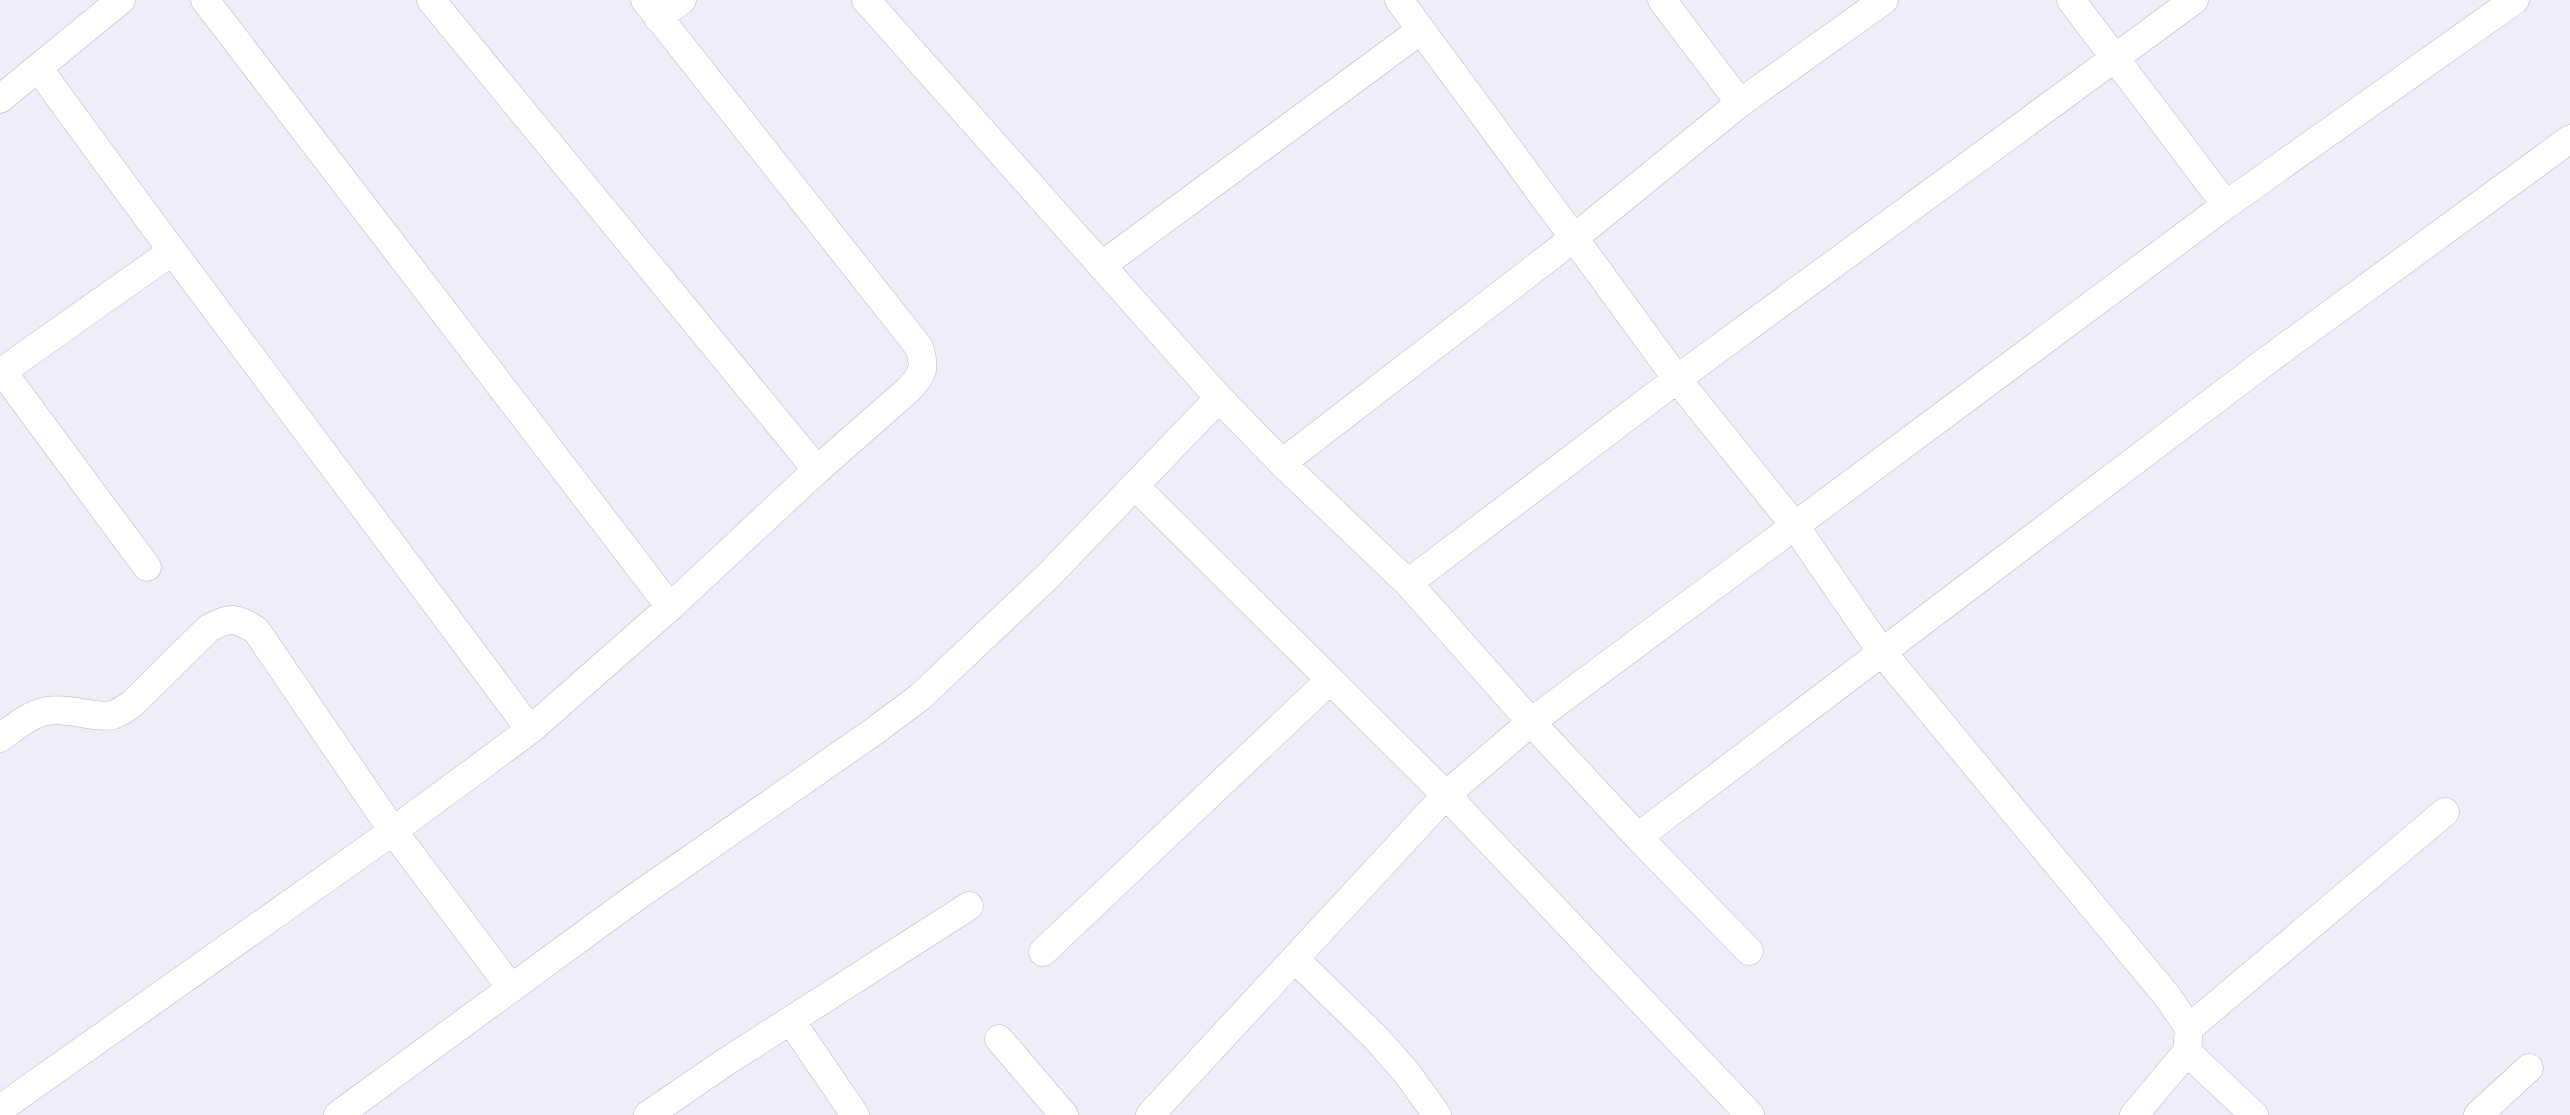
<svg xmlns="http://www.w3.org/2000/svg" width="2570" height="1115" font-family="Raleway,sans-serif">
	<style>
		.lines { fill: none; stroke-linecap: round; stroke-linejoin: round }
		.street-casing { stroke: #b8b4c0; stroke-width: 29 }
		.street { stroke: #fff; stroke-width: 28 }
	</style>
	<rect width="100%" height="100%" fill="#f0ecf8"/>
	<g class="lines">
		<defs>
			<path id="street" d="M205,0L670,607
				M431,0L817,470
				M866,0L1219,398L1282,463L1408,583L1531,722L1638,837L2265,362L2570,139
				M1662,0L1740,103
				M1884,0L1740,103L1574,238L1677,379L1795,526L1881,651L2167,996L2189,1028L2187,1052L2134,1115
				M2071,0L2226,205
				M658,18L682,0
				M39,69C199,291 367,509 530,730
				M0,99L121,0
				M1101,266L1421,30
				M2,371L147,567
				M0,373L171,252
				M1282,463L1574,238L1399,0
				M1136,487L1446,795L1750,1115
				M1408,583L1677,379L2194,0
				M0,738C14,728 30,714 47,711C68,707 96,719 113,715C120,712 127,708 133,703L209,628C231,616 236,618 256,630L393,831L511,988
				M1638,837L1749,951
				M1043,952L1330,680
				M1295,959L1377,1039L1406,1072L1437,1115
				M791,1021L855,1115
				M2189,1028L2445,812
				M999,1039L1064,1115
				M2187,1052L2254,1115
				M0,1109L393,831L530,730L670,607L817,470L908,390C923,374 926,369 919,347L645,0
				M338,1115L629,902L873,732L920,697L1049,575L1219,398
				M648,1115L724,1063L969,906
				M1150,1115L1446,795L1531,722L2226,205L2515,0
				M2478,1115L2529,1068"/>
		</defs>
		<use href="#street" class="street-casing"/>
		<use href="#street" class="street"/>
	</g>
</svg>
